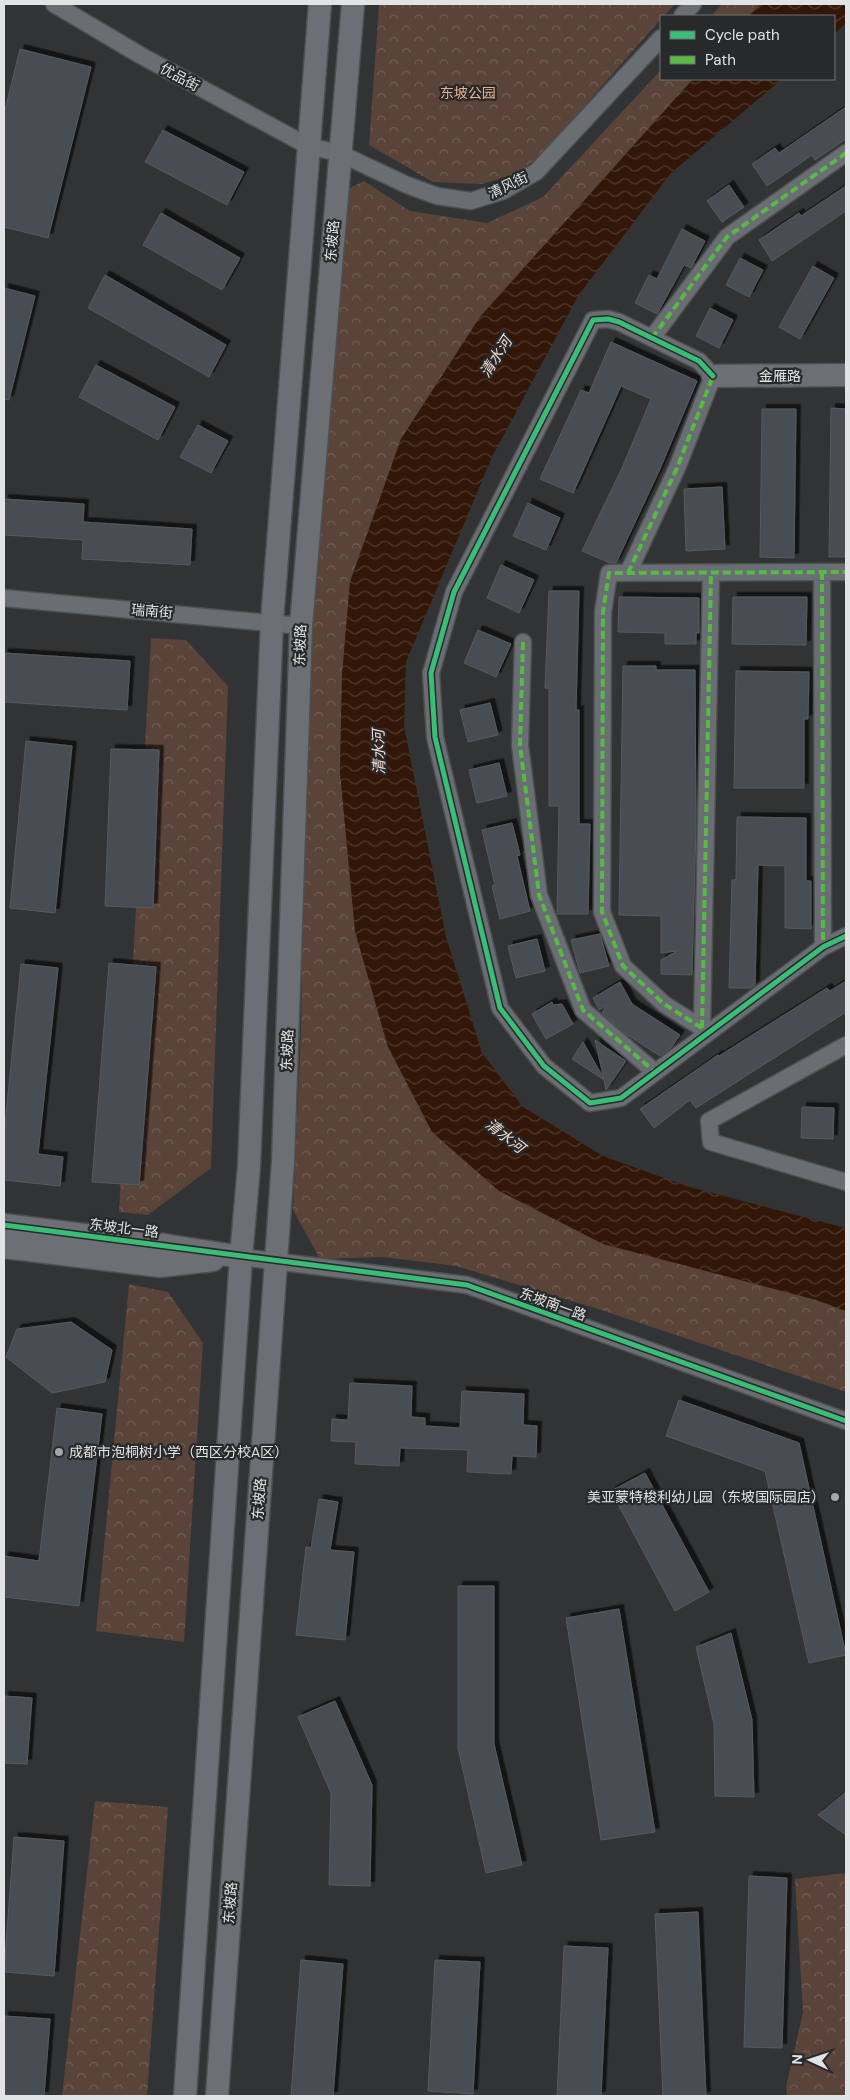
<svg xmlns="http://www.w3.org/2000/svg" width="850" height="2100" font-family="'DM Sans','Noto Sans SC',sans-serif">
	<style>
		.forest { fill: url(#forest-crowns) }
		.water { fill: url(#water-waves) }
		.building { fill: #474d53; stroke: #595a5b; filter: url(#shadow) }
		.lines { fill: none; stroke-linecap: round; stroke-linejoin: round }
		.street-casing { stroke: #4e4f50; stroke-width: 19 }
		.secondary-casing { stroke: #4e4f50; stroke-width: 25 }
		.street { stroke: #696e72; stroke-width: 16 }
		.secondary { stroke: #6c7075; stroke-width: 22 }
		.quiet { stroke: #58b947; stroke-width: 4; stroke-dasharray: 8 4; stroke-linecap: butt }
		.cycleway-casing { stroke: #27292b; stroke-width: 8 }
		.cycleway { stroke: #3abd76; stroke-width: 5 }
		.poi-dot { fill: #a4a5a6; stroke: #27292b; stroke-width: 2 }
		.labels { text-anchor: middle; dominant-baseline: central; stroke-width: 4.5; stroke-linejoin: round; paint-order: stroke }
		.street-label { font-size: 14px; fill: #e1e3e4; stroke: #27292b }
		.park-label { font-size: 14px; fill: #eeae90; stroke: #27292b }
		.poi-label { font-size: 14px; fill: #e1e3e4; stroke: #27292b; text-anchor: start }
		.water-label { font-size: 15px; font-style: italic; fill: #f6dbcf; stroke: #27292b }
	</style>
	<defs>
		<pattern id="forest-crowns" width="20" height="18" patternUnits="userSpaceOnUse" patternTransform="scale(1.25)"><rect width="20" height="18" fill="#5a4338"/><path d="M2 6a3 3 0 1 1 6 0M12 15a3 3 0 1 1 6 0" fill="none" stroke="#715e55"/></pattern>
		<pattern id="water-waves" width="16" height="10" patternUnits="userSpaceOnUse" patternTransform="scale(1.25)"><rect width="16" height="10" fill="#321709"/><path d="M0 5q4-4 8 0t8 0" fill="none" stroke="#4f392d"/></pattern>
		<filter id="shadow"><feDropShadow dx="4.5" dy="-4.5" stdDeviation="0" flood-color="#0009"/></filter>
	</defs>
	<rect width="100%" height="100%" fill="#323334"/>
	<path class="forest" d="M379,4H675L664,16H661V19L551,144L521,172L482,184L433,182L369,145Z
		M722,4H761L749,16H711Z
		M661,70V79H693L480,317L401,439L350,582L342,676L340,772L355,931L388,1047L816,1300L846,1311V1392L592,1307L456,1266L383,1257L320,1259L293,1210L301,1030L306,714L344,191L364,181L410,211L487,223L543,197Z
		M151,638L186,640L228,686L211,1168L148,1215L119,1212Z
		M129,1284L168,1292L203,1343L184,1642L96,1631Z
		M95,1801L168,1807L147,2096H62Z
		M846,1873V2096H787L786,2087L803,2012L795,1879Z"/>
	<path class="water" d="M761,4H846V23L834,34V16H749Z
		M693,79H782L670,174L578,296L492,457L406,662L404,726L446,937L482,1053L523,1107L603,1156L689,1187L846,1228V1311L816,1300L603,1244L499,1191L432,1132L388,1047L355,931L340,772L342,676L350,582L401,439L480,317Z"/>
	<path class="building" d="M20,49L91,67L48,238L4,227V114Z
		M846,107V139L815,160L812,155L767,186L752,164L775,148L779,153Z
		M163,130L244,172L227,205L145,162Z
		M729,185L744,207L722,222L707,201Z
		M846,186V211L772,261L759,240L799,213L801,216Z
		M161,213L240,258L222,290L143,245Z
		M682,229L705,241L691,268L684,265L657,314L635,303L649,275L657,279Z
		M740,258L763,270L749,297L726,285Z
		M813,266L834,278L800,339L779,327Z
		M105,275L226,345L209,377L88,308Z
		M4,288L35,296L9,400L4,399Z
		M710,308L733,320L719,348L696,336Z
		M611,342L697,381L660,469L616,563H610L582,551L622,468L651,399L621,386L573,493L540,479L581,390L589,393Z
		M96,365L175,407L158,440L79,397Z
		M831,408L846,409V557H829Z
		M762,409H796L794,558L760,557Z
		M198,425L228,441L211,473L180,457Z
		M722,487L725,549L686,551L684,489Z
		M4,499L84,504L83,522L192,529L190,565L82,559L83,540L4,535Z
		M528,503L560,518L546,550L513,536Z
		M501,565L534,580L519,613L487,598Z
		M549,591H579L576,710H579V824H590L588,914H557L559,806H549V688H545Z
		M619,597L699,598V633H696V644H665V633L618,632Z
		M733,597H807L806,645L732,644Z
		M478,630L511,644L496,677L464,663Z
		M4,653L130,661L127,710L4,702Z
		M623,666H656V670H695L696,826L692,975L661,974V960L677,951L661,953V916L619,915Z
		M736,671L809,672L808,719H804V788H734Z
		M490,703L498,735L468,742L460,710Z
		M26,741L72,746L55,913L10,908Z
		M111,749L159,750L153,908L105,906Z
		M499,763L507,796L477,803L469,770Z
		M737,817L806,818V881H811V929L785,928V866L758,865L755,985L751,988H729L732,880H736Z
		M512,823L520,855L517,856L530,911L500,919L492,886L495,885L482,830Z
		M600,934L609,966L580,973L571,940Z
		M537,939L545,971L516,978L508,946Z
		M109,963L156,967L139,1185L92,1182Z
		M21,964L58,968L38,1154L63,1157L60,1186L4,1180V1135Z
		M846,981V1012L696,1108L690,1100L654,1128L640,1109L718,1055L719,1056L827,988L830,991Z
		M620,982L632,1004L680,1035L671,1048L660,1056L623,1032L602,1013L607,1005L599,1010L593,998Z
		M552,1002L553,1005L562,1004L573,1024L546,1039L532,1014Z
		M595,1040L626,1061L606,1090L604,1080L572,1059L583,1042L604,1079Z
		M802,1107L834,1108L833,1139L801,1138Z
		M71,1322L112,1350L105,1382L52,1393L6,1357L17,1329Z
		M350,1383L412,1386L411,1417L425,1418V1426L460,1428L462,1391L524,1394L523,1425L537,1426L536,1457L512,1456L511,1474L467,1472L468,1450L400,1448L399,1466L355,1464L356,1442L331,1441L332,1419L348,1420Z
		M679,1400L799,1443L846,1655L809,1663L765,1471L666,1436Z
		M57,1408L102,1414L79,1606L4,1597V1556L39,1561Z
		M645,1473L709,1592L675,1611L611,1491Z
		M319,1499L338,1502L330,1550L354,1552L345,1640L296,1635L306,1547L311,1548Z
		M458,1586H494V1744L522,1865L486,1873L458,1748Z
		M619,1609L655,1832L601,1840L566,1618Z
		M731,1633L752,1720L754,1797L715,1796L714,1724L696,1647Z
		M4,1696L32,1698L27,1764L4,1763Z
		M335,1701L372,1785L370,1886L329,1885L331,1793L298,1717Z
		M846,1792V1835L818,1815Z
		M14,1837L64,1841L54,1976L4,1972Z
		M749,1876L787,1878L782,2048L744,2047Z
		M698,1912L706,2096H663L655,1914Z
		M564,1946L608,1948L601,2096H557Z
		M301,1960L343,1964L333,2096H291Z
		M435,1960L480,1962L473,2094L428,2091Z
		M4,2016L50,2019L44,2096H4Z"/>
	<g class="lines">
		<defs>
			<path id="street" d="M54,4L140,55L308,146L339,153L407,185L437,196L471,201L503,191L536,172L661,38
				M682,16L693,4
				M652,338L727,237L846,153
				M822,572L823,947
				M628,573L677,468L713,376L699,361L619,322L608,319L593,320L454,592L431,673L435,737L500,1008L544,1066L590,1103L621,1098L823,947L846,936
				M4,598L301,626
				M523,642L520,745L539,895L583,1010L655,1072
				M702,1028L664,1004L623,966L602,912L603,612L609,573L846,572
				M702,1028L711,573
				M846,1045L709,1121L711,1142L846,1182
				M241,1257L467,1285L846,1421"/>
			<path id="secondary" d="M713,376L846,375
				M4,1225L164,1245L241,1257
				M4,1247L160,1266L213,1260
				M185,2096L241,1257L249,1166L272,621L320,4
				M217,2096L283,1162L301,626L353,4"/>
		</defs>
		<use href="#street" class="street-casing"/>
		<use href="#secondary" class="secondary-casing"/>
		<use href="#street" class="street"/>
		<use href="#secondary" class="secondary"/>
		<path class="quiet" d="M652,338L727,237L846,153
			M822,572L823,947
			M628,573L677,468L713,376L711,374
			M523,642L520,745L539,895L583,1010L655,1072
			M702,1028L664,1004L623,966L602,912L603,612L609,573L846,572
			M702,1028L711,573"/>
		<defs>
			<path id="cycleway" d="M713,376L699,361L619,322L608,319L593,320L454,592L431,673L435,737L500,1008L544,1066L590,1103L621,1098L823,947L846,936
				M4,1225L467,1285L846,1421"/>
		</defs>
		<use href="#cycleway" class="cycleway-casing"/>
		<use href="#cycleway" class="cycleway"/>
	</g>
	<g class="poi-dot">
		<circle cx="59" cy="1452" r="5"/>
		<circle cx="835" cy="1497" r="5"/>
	</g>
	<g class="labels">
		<g class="street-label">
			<text transform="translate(180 77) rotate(28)">优品街</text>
			<text transform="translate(508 185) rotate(-26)">清风街</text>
			<text transform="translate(332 241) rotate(-85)">东坡路</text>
			<text x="780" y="376">金雁路</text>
			<text transform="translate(152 611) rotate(5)">瑞南街</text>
			<text transform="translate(300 645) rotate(-88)">东坡路</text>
			<text transform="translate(287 1050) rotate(-88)">东坡路</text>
			<text transform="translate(124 1228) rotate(7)">东坡北一路</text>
			<text transform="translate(553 1304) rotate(20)">东坡南一路</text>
			<text transform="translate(259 1499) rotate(-86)">东坡路</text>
			<text transform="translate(230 1903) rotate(-86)">东坡路</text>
		</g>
		<g class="park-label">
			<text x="468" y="93">东坡公园</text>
		</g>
		<g class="poi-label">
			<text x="69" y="1452">成都市泡桐树小学（西区分校A区）</text>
			<text x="825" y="1497" text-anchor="end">美亚蒙特梭利幼儿园（东坡国际园店）</text>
		</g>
		<g class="water-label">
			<text transform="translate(496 357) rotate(-57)">清水河</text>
			<text transform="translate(379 752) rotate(-91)">清水河</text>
			<text transform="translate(505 1136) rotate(38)">清水河</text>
		</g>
	</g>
	<rect width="850" height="2100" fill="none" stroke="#e1e3e4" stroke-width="10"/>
	<rect x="660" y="15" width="175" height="65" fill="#27292b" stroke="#717375"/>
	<rect x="670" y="31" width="25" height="8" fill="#3abd76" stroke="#717375"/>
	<text x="705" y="40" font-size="15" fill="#e1e3e4">Cycle path</text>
	<rect x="670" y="56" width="25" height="8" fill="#58b947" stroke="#717375"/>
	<text x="705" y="65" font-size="15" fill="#e1e3e4">Path</text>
	<g transform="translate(810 2060) rotate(273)" stroke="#27292b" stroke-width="4" paint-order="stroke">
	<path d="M0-4L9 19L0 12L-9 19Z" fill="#e1e3e4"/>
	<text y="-8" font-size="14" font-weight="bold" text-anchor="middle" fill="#e1e3e4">N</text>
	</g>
</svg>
